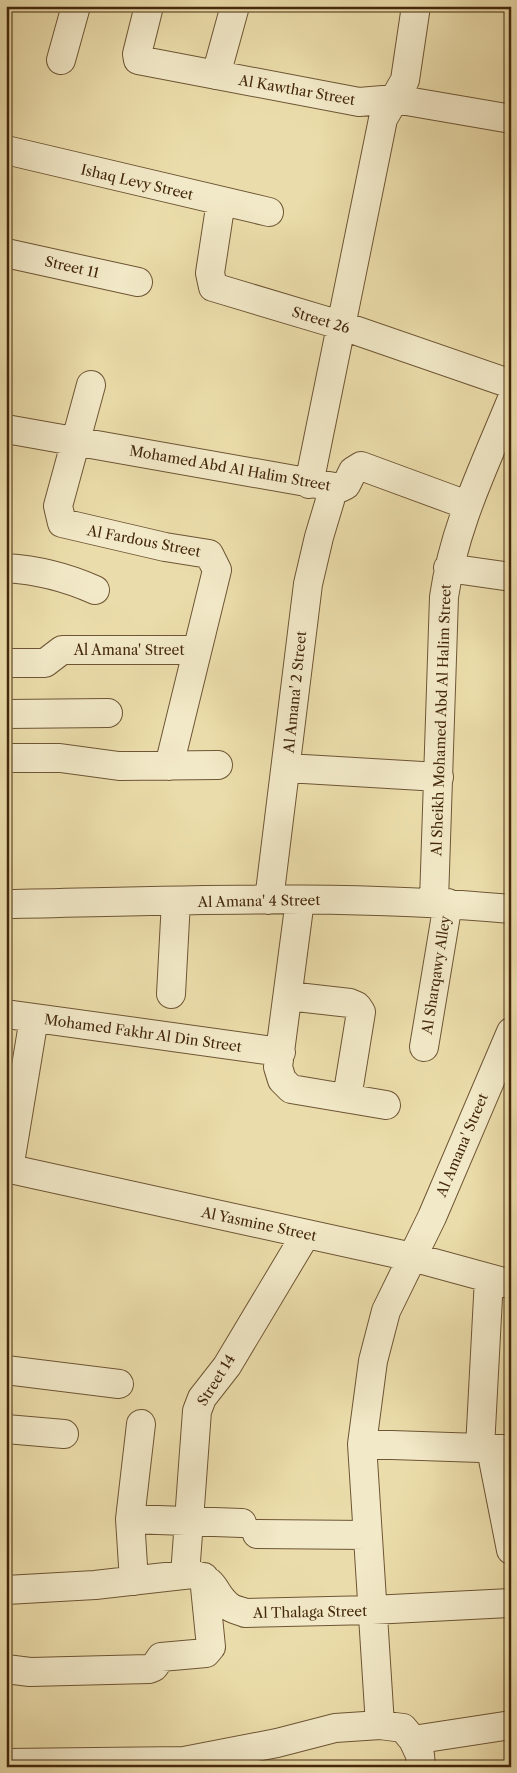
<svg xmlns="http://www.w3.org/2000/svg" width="517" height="1773" font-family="'Libre Caslon Text',serif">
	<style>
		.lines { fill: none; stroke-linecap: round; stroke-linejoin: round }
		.minor-casing { stroke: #6e5534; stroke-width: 30 }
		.minor { stroke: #f2e9c8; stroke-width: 28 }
		.labels { text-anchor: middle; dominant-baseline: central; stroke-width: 4; stroke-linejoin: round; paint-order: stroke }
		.street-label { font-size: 14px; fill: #44280c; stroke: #f2e9c8 }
	</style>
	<rect width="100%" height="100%" fill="#ebddab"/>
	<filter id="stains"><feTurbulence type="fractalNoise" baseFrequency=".004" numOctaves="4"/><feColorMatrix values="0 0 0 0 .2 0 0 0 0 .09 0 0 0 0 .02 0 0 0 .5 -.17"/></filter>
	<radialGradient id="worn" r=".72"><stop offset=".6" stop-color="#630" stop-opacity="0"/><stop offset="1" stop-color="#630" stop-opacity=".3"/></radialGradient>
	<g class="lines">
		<defs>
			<path id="minor" d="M149,6L137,54L138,60L359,102L395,99L511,119
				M61,60L76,6
				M216,75L235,6
				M6,150L269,212
				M221,201L210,273L213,287L340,325L511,384
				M6,253L138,282
				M91,385L58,506L62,523L165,547L209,554L217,570L169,766
				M6,429L340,488L346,485L353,471L361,466L467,505
				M309,484L383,119L405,80L416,6
				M6,568C39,570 66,577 95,590
				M448,568L511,577
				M6,663H45L62,650H197
				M6,714L108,713
				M6,758H60L119,766L218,765
				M287,768L439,777
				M269,900L308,584L319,537L334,487
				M300,900L278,1067L282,1080L291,1089L386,1105
				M434,901L444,597C454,527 484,467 511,401
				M6,904C174,901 343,893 511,909
				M171,994L176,901
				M288,996L350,1003L357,1006L361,1012L347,1098
				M6,1014L281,1052
				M424,1047L448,903
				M6,1168L412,1257L511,1284
				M9,1169L34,1018
				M6,1370L119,1384
				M6,1429L64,1434
				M362,1444L511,1449
				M480,1448L489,1278
				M491,1449L511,1550
				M130,1519L242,1523
				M257,1534L367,1535
				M185,1575L197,1411L202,1398L227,1366L306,1234
				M134,1581L130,1519L141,1424
				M6,1590L95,1585L192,1574C219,1581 212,1594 230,1607C234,1610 241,1611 245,1613L372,1610L511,1603
				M6,1669L30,1672L149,1669L154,1667L161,1657L206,1653L211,1647L204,1577
				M380,1725L362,1444L373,1361L386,1311L432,1217L511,1032
				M413,1740L511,1725
				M6,1763L184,1761L277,1743L335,1728L380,1725L403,1728L413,1740L420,1755L421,1767"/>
		</defs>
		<use href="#minor" class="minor-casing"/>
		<use href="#minor" class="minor"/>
	</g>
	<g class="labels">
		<g class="street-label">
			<text transform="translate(297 90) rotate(10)">Al Kawthar Street</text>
			<text transform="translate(137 182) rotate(13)">Ishaq Levy Street</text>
			<text transform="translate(72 267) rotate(13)">Street 11</text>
			<text transform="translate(321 320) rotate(17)">Street 26</text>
			<text transform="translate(230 468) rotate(10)">Mohamed Abd Al Halim Street</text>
			<text transform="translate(144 541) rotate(11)">Al Fardous Street</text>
			<text x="129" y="650">Al Amana' Street</text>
			<text transform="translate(295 692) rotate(-84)">Al Amana' 2 Street</text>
			<text transform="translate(441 720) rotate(-88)">Al Sheikh Mohamed Abd Al Halim Street</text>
			<text transform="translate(259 901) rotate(-1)">Al Amana' 4 Street</text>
			<text transform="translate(436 975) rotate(-81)">Al Sharqawy Alley</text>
			<text transform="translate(143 1033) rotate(8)">Mohamed Fakhr Al Din Street</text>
			<text transform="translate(462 1145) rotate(-67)">Al Amana' Street</text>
			<text transform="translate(259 1224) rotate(12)">Al Yasmine Street</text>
			<text transform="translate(216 1380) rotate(-58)">Street 14</text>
			<text transform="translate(310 1612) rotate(-1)">Al Thalaga Street</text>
		</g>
	</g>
	<rect width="517" height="1773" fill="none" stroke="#ebddab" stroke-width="25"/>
	<rect x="8" y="8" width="502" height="1758" fill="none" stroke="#44280c" stroke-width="2.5"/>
	<rect x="12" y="12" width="492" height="1748" fill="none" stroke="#44280c"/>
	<rect width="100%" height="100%" filter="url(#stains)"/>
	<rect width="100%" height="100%" fill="url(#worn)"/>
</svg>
